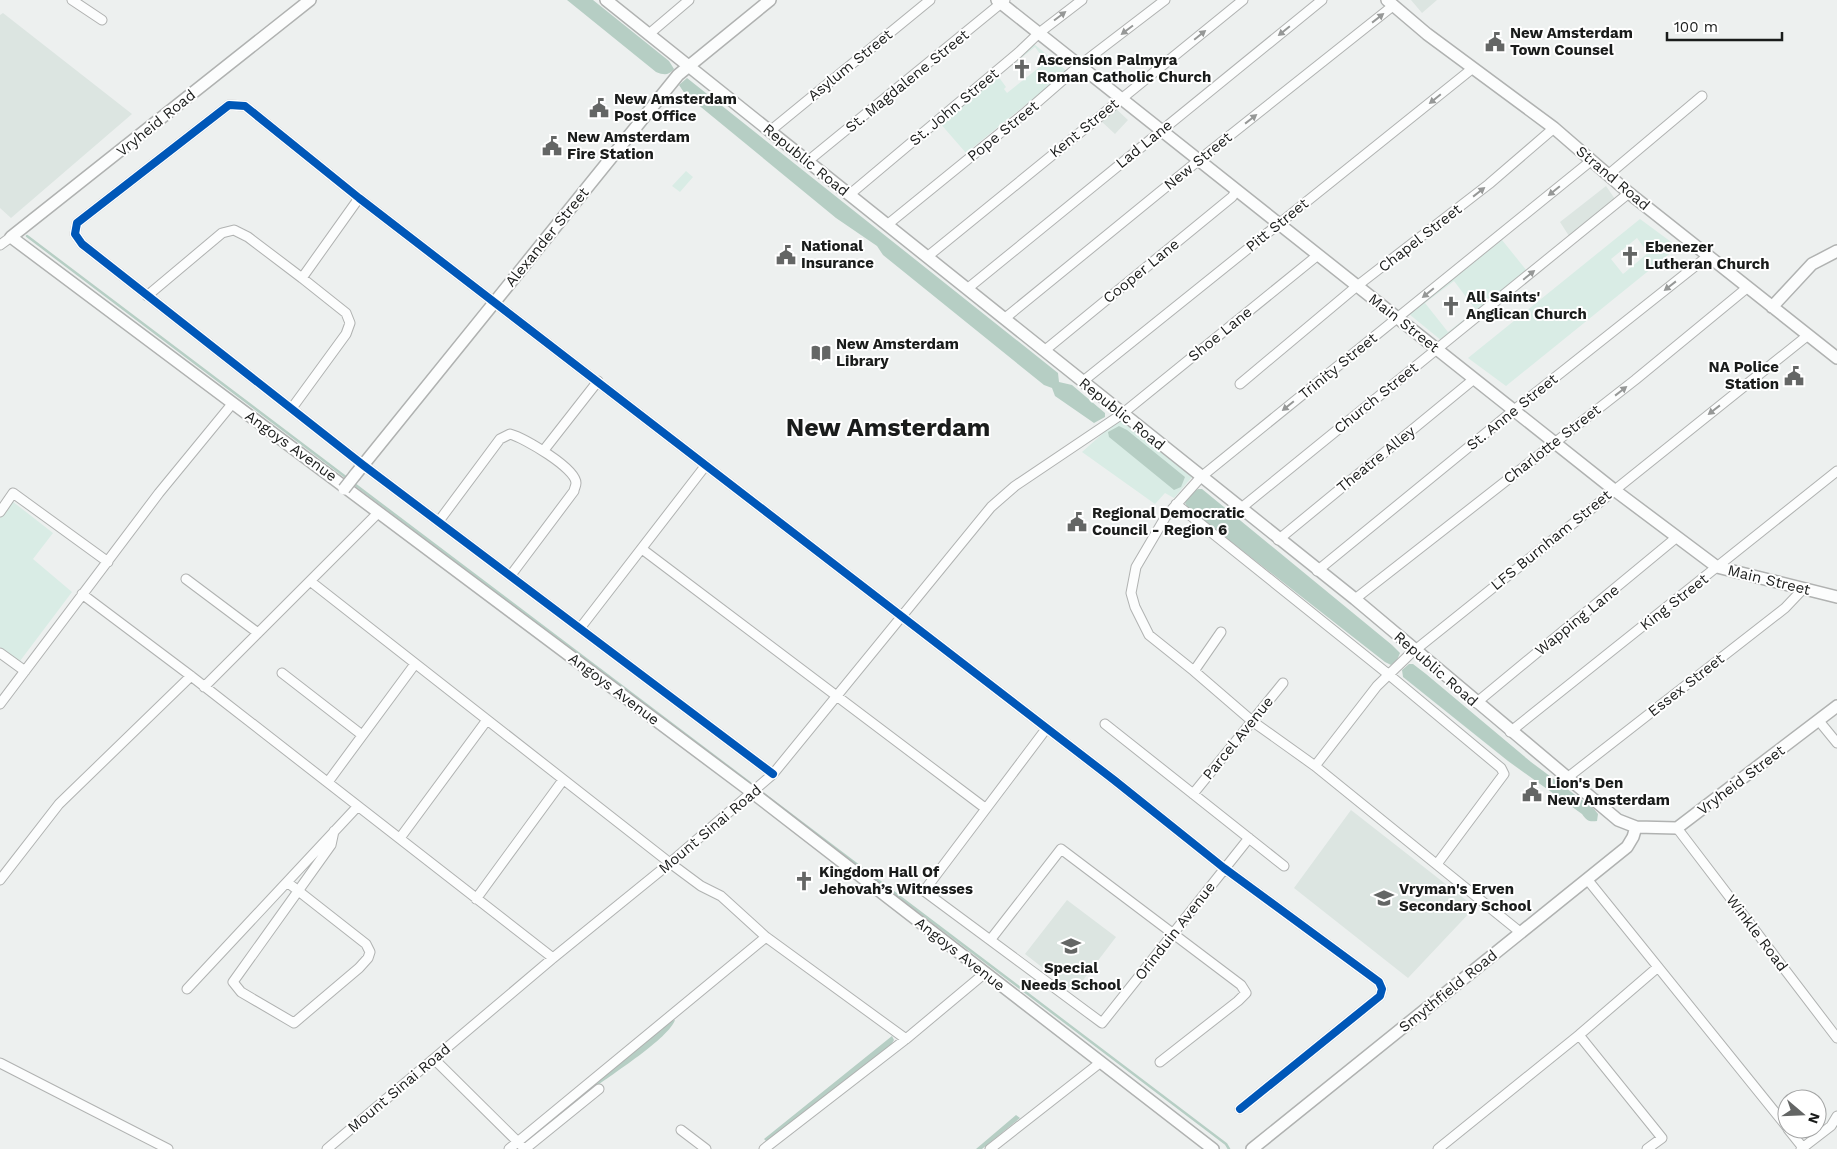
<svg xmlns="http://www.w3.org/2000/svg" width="1837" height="1149" font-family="'Work Sans',sans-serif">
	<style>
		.built { fill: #dce5e1 }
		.green { fill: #d9ece5; fill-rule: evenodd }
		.water { fill: #b6cec4 }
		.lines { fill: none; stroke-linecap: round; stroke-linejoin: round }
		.stream { stroke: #b6cec4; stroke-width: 2.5 }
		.minor-casing { stroke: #b0b2b1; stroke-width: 11 }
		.tertiary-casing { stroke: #b0b2b1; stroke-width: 14 }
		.minor { stroke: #fcfdfd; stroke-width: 9 }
		.tertiary { stroke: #fcfdfd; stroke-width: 11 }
		.tertiary-bridge-casing { stroke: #b0b2b1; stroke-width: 14; stroke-linecap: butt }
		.tertiary-bridge { stroke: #fcfdfd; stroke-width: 11 }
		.cycleway-casing { stroke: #fff; stroke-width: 11 }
		.cycleway { stroke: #0057b8; stroke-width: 8 }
		.oneway { fill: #969897 }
		.labels { text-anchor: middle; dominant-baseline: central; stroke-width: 4; stroke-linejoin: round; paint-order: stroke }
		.poi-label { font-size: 15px; font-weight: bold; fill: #1a1c1b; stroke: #fff; text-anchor: start }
		.street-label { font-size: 15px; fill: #1a1c1b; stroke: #fff }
		.town-label { font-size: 25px; font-weight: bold; fill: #1a1c1b; stroke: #fff }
	</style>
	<rect width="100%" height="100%" fill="#edf0ef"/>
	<path class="built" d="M1411,0H1437L1422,13Z
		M3,13L132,114L11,218L0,208V15Z
		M1114,107L1128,120L1115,134L1101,121Z
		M1606,186L1615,199L1569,236L1560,222Z
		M1351,810L1475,907L1408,978L1294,888Z
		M1067,900L1116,937L1074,992L1025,954Z"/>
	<path class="green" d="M1034,44L1067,71L966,153L939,122ZM1035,47L1046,62L1007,93L1004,89L1006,87L998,76Z
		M686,171L693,177L680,192L672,186Z
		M1640,219L1678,247L1506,386L1468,358ZM1637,238L1648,253L1623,274L1611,259Z
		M1502,240L1527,271L1442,341L1409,314ZM1454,281L1476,310L1448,332L1425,303Z
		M1119,419L1192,477L1174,498L1165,493L1155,504L1082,452Z
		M12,501L53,533L33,559L72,592L20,661L0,647V518Z"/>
	<path class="water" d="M567,0H593L669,61L674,69C668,76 664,75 656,72Z
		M687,78L1058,373L1059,382L1072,385L1105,413V417L1094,423L1055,396L1052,388L1044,385L883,255L877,246L836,218L685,94L679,85Z
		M1119,426L1127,430L1185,477L1181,487L1174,490L1109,437L1108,432Z
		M1198,489H1202L1392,645L1400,653L1397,660L1391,665L1385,662L1188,508L1185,503L1189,495Z
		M1409,664H1413L1426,674L1531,762L1594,809L1598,814L1597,821C1589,822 1587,821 1582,814L1508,761L1403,677L1402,670Z
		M675,1020C669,1038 611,1075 594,1088C571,1106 548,1125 526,1144L524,1143L670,1021Z
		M892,1036L894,1040L891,1045L768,1143L764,1139Z
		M1016,1115L1020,1118L982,1149H976Z"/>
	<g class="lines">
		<path class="stream" d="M27,236L347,478
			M353,483L750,783
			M760,791L1226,1144L1229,1149"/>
		<defs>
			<path id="minor" d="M72,0L102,20
				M649,34L689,0
				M770,131L930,0
				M808,161L1005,0
				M1608,175L1702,96
				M849,195L1018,53L1039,33L1082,0
				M887,225L1026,112L1080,65L1165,0
				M0,245L11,237
				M927,257L1243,0
				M302,278L359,198
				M967,289L1322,0
				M147,296L222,233L234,230L248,237L302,278L346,313L350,323L346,334L292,408
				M1004,319L1199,160L1394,5
				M1044,351L1232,197L1237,190
				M1082,382L1473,68
				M1240,384L1357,286L1489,184L1554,128
				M544,450L598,381
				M1176,504L1388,674L1501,768L1504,774L1437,864
				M1240,509L1629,193
				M0,512L13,493L108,562
				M439,521L500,439L510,434C524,438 576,468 576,483C576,486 574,489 574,491L511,575
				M1278,540L1474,379
				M642,549L985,808
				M1317,571L1514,410L1708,256
				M186,579L258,633
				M310,581L670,863L701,886L721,896L766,937L906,1039
				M82,594L191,676L553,958
				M1355,599L1635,380L1748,287
				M581,627L706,465
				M0,653L25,671
				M1194,671L1221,632
				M282,673L362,735
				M204,687L378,513
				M1476,703L1677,537
				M0,704L159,493L232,404
				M1819,721L1837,743
				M1105,724L1284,866
				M1046,729L924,891L1102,1023L1249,838
				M1510,732L1837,471
				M1315,766L1377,686L1409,655L1807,336
				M773,774L363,465L82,244L75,234L77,223L229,105L245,106L359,198L1114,780L1224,868L1379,982L1382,989L1380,996L1240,1109
				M1567,778L1785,608L1804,588
				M328,782L415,664
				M1193,794L1283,683
				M1677,828L1837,1038
				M400,838L487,720
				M1587,879L1787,1127
				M0,880L59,804L191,676
				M287,882L366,944L370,952L368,958L359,968L294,1023L241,992L233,982L331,845L334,831
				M476,899L563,780
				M1520,932L1315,766L1252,721L1194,671L1149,635L1135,607L1131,593L1136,567L1166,516L1201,477L1592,160
				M991,939L1061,849L1241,985L1246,993L1238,1001L1160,1062
				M187,989L358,806
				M1579,1035L1662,1138L1647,1149
				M434,1059L525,1149
				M0,1063L168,1149
				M1788,1129L1804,1149
				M681,1130L706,1149
				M327,1149L553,958L670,863L773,774L991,507L1015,486L1122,414L1318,255
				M509,1149L766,937
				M525,1149L599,1089
				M764,1149L906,1039L985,973
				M990,1149L1101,1062
				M1438,1149L1579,1035L1658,967
				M1801,1149L1831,1126L1837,1116"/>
			<path id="tertiary" d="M310,0L11,237L753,793L1213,1149
				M606,0L1355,599L1618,820L1636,827L1677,828L1837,706
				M997,0L1613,489L1717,567L1837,597
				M1387,0L1427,34L1554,128L1629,193L1837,358
				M1772,307L1812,264L1837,251
				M355,475L678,75L770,0
				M1252,1149L1627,847L1633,837L1636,827"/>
		</defs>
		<use href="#minor" class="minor-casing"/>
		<use href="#tertiary" class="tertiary-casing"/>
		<use href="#minor" class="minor"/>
		<use href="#tertiary" class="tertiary"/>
		<defs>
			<path id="tertiary-bridge" d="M344,489L355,475"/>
		</defs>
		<use href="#tertiary-bridge" class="tertiary-bridge-casing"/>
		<use href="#tertiary-bridge" class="tertiary-bridge"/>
		<defs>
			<path id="cycleway" d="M773,774L363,465L82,244L75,234L77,223L229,105L245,106L359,198L1114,780L1224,868L1379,982L1382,989L1380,996L1240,1109"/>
		</defs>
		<use href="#cycleway" class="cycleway-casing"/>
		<use href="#cycleway" class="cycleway"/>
	</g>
	<defs><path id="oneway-solid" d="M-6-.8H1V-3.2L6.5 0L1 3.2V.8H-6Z" transform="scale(1.25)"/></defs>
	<g class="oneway">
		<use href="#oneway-solid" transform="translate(1060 16) rotate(-37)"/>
		<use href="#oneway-solid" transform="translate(1378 18) rotate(-38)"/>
		<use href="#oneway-solid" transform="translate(1127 30) rotate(143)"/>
		<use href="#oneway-solid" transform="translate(1284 31) rotate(141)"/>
		<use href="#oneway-solid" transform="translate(1200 35) rotate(-39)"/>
		<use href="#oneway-solid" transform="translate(1435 99) rotate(141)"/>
		<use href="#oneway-solid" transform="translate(1251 119) rotate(-38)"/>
		<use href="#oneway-solid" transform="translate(1554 191) rotate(141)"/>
		<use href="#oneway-solid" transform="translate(1479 192) rotate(-38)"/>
		<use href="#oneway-solid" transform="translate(1529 275) rotate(-39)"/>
		<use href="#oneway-solid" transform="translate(1670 286) rotate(142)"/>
		<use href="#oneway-solid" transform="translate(1428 293) rotate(141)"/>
		<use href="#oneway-solid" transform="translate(1621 391) rotate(-38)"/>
		<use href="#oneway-solid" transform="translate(1288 406) rotate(141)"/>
		<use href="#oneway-solid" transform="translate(1714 410) rotate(142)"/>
	</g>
	<defs>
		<symbol id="civic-bare" viewBox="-9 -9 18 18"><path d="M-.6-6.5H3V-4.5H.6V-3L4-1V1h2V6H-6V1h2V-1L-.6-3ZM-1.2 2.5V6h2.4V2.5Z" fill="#646665" stroke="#fff" stroke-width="2.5" paint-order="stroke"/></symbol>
		<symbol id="church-bare" viewBox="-9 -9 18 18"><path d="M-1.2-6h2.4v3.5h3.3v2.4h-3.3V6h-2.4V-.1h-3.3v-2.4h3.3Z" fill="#646665" stroke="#fff" stroke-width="2.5" paint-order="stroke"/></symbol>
		<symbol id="library-bare" viewBox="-9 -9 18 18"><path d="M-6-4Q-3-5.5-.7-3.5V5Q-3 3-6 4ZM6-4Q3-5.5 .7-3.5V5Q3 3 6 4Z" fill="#646665" stroke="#fff" stroke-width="2.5" paint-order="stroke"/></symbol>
		<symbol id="school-bare" viewBox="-9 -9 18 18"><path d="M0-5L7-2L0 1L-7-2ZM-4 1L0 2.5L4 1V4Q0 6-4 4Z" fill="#646665" stroke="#fff" stroke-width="2.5" paint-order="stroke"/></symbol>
	</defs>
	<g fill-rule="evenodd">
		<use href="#civic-bare" x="1481" y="28" width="28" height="28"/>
		<use href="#church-bare" x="1008" y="55" width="28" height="28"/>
		<use href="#civic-bare" x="585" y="94" width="28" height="28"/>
		<use href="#civic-bare" x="538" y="132" width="28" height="28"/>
		<use href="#civic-bare" x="772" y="241" width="28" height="28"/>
		<use href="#church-bare" x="1616" y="242" width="28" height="28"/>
		<use href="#church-bare" x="1437" y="292" width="28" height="28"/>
		<use href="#library-bare" x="807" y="339" width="28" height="28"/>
		<use href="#civic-bare" x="1780" y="362" width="28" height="28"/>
		<use href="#civic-bare" x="1063" y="508" width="28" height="28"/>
		<use href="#civic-bare" x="1518" y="778" width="28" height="28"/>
		<use href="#church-bare" x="790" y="867" width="28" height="28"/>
		<use href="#school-bare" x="1370" y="884" width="28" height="28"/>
		<use href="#school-bare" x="1057" y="932" width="28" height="28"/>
	</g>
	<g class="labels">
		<g class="poi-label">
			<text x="1510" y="33">New Amsterdam<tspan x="1510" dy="17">Town Counsel</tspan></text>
			<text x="1037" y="60">Ascension Palmyra<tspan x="1037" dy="17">Roman Catholic Church</tspan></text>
			<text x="614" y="99">New Amsterdam<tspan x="614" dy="17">Post Office</tspan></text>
			<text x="567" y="137">New Amsterdam<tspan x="567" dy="17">Fire Station</tspan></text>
			<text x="801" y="246">National<tspan x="801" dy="17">Insurance</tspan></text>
			<text x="1645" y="247">Ebenezer<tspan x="1645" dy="17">Lutheran Church</tspan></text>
			<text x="1466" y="297">All Saints'<tspan x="1466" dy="17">Anglican Church</tspan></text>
			<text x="836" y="344">New Amsterdam<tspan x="836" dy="17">Library</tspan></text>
			<text x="1779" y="367" text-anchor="end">NA Police<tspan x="1779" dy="17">Station</tspan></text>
			<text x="1092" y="513">Regional Democratic<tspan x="1092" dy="17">Council - Region 6</tspan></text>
			<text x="1547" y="783">Lion's Den<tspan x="1547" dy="17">New Amsterdam</tspan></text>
			<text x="819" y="872">Kingdom Hall Of<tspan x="819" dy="17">Jehovah’s Witnesses</tspan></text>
			<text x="1399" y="889">Vryman's Erven<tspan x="1399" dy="17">Secondary School</tspan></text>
			<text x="1071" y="968" text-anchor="middle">Special<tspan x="1071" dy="17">Needs School</tspan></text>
		</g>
		<g class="street-label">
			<text transform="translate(850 65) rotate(-39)">Asylum Street</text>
			<text transform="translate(907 81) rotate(-39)">St. Magdalene Street</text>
			<text transform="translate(954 107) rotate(-40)">St. John Street</text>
			<text transform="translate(156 123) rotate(-39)">Vryheid Road</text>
			<text transform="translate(1084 128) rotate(-39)">Kent Street</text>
			<text transform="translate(1003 131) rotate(-39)">Pope Street</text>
			<text transform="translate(1144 144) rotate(-39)">Lad Lane</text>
			<text transform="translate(806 160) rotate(39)">Republic Road</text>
			<text transform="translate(1198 161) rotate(-39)">New Street</text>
			<text transform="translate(1613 178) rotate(40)">Strand Road</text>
			<text transform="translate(1277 225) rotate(-39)">Pitt Street</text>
			<text transform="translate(547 237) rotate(-51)">Alexander Street</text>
			<text transform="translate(1420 238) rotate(-38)">Chapel Street</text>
			<text transform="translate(1141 271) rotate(-39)">Cooper Lane</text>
			<text transform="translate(1404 323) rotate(38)">Main Street</text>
			<text transform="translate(1220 334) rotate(-39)">Shoe Lane</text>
			<text transform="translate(1338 366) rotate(-39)">Trinity Street</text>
			<text transform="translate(1376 398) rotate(-39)">Church Street</text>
			<text transform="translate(1512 412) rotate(-39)">St. Anne Street</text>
			<text transform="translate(1122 414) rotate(39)">Republic Road</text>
			<text transform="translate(1552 444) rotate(-38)">Charlotte Street</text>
			<text transform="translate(291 446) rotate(36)">Angoys Avenue</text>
			<text transform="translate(1376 459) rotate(-39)">Theatre Alley</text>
			<text transform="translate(1551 540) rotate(-39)">LFS Burnham Street</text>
			<text transform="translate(1769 580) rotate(14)">Main Street</text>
			<text transform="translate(1674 602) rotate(-38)">King Street</text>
			<text transform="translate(1577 620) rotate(-39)">Wapping Lane</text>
			<text transform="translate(1436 669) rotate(41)">Republic Road</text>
			<text transform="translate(1686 685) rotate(-38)">Essex Street</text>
			<text transform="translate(614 689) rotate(37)">Angoys Avenue</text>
			<text transform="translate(1238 738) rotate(-51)">Parcel Avenue</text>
			<text transform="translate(1741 780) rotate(-37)">Vryheid Street</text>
			<text transform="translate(710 829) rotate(-40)">Mount Sinai Road</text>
			<text transform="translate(1175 931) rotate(-52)">Orinduin Avenue</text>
			<text transform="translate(1757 933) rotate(53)">Winkle Road</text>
			<text transform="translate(960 954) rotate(38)">Angoys Avenue</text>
			<text transform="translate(1448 991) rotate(-39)">Smythfield Road</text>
			<text transform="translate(399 1088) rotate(-40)">Mount Sinai Road</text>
		</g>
		<g class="town-label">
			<text x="888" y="427">New Amsterdam</text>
		</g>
	</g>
	<g transform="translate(1802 1114) rotate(109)"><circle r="24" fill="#ffffff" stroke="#a3a4a4"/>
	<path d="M0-4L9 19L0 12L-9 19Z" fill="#646665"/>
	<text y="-8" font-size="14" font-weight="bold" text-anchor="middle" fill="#1a1c1b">N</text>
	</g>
	<path d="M1667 32v8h115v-8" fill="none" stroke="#1a1c1b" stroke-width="2.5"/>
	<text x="1674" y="32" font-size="15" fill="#1a1c1b" stroke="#ffffff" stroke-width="4" paint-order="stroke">100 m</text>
</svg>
